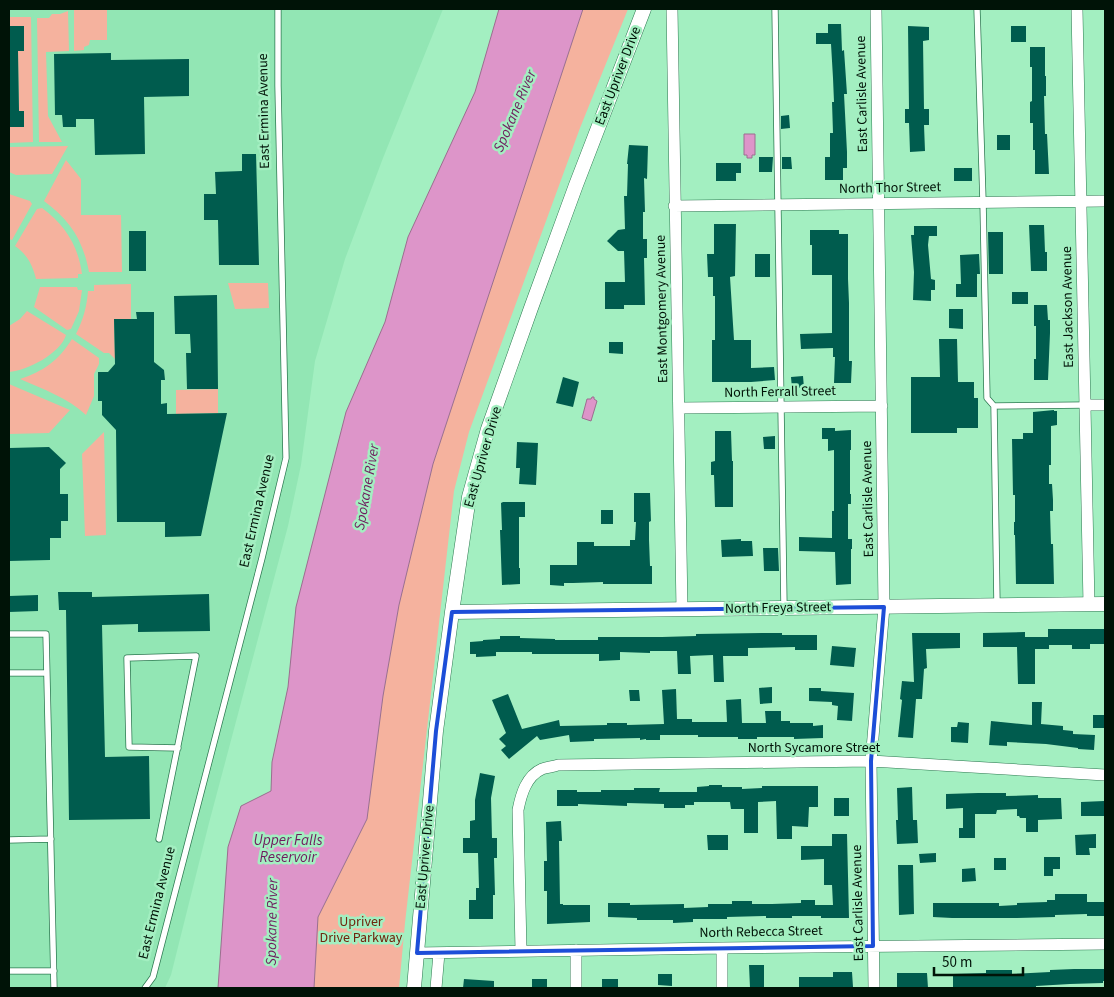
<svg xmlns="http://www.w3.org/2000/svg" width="1114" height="997" font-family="'Source Sans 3',sans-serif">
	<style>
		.built { fill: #92e6b4 }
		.green { fill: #f5b29e }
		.water { fill: #dd95c9; stroke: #9b6e8f }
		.building { fill: #005c4e }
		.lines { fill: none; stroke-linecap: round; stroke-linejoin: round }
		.service-casing { stroke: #2d7951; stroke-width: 7 }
		.minor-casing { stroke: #2d7951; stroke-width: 12 }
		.tertiary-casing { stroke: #2d7951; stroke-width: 15 }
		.service { stroke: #fff; stroke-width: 5.5 }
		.minor { stroke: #fff; stroke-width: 11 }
		.tertiary { stroke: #fff; stroke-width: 14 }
		.marked { fill: none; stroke: #1d4ed8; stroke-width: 4; stroke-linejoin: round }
		.labels { text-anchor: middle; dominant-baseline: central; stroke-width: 5; stroke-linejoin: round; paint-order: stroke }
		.street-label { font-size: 14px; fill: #001307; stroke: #a3efc1 }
		.park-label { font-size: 14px; fill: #6f250d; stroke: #a3efc1 }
		.water-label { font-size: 15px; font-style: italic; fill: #6f1c5e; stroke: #a3efc1 }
	</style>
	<rect width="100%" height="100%" fill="#a3efc1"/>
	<path class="built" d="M9,9H443L383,158L345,259L315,361L301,465L288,526L209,823L171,975L165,988H9Z"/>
	<path class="green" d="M76,9H107V40H90L89,45L84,47V50L74,51V10Z
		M583,9H628L580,128L469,432L454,491L405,923L399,988H314L318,917L367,819L383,696L399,605L433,464Z
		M68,11L69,51L46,52L48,116L62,142H39L37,18H49L52,14H60Z
		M9,17H31L33,142L9,143V127L24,126V111H19L18,51L24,50V27L9,26Z
		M68,146L52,174L16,175L9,172V147Z
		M66,160L70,165L81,179V215H121L122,272H89C83,240 70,220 44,201Z
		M9,194L30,201L32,204L12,240L9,239Z
		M42,208C65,225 78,245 82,274H78V278L36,279C33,266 27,254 15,246L37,209Z
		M228,283H268L269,308L235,309Z
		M131,284V319H114L115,359L109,353H104L76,334C83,320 87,306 88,291H94V285Z
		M40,287H77L78,290H82L79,311L71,329L67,330L34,307Z
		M27,311L66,335C61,353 27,371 9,372V326L20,319Z
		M72,339L99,358V364L94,374V396L86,415C68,398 43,389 20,379C44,371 58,361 72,339Z
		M9,384L70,410L49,433L9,434Z
		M218,389V413L176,414V390Z
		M104,432L106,535L85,536L82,454Z"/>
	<path class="water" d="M499,9H583L433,464L399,605L383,696L367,819L318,917L314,988H218L228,847L241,806L271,791L272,762L288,687L296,607L346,412L385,322L408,237L475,92Z
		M744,134H755V155H752V158H747V155H744Z
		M592,397H594V399L597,401L591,421L582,418L587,399H591Z"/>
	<path class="building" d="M828,24H841L842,51L844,50L847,94H844L847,152V168H843V180H825V157H830V133H833L832,102H834L833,78L831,44H816V33H828Z
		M9,26H24V51H18L19,111H24V127H9Z
		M908,26L929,27V40L923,41L924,109H929V125H924L925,151L910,152L909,123H905V109H909Z
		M1011,26H1026V42H1011Z
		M1030,47H1045V76H1046V96H1044L1045,134H1047L1049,174H1035V150H1033V123H1030V102L1032,101V67H1030Z
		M111,53V60L189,59V96L144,97L145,154L95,155L94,119H76V127H63L62,115H55L54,54Z
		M789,115L790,128L781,129V116Z
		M997,135H1010V150H997Z
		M629,145L648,146L647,179L644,178L645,212H643V239H647V258H644L645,305H624V309H605V282H625L624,251H618L607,241L618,230L625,229L624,196H627L628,164H627Z
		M242,154H256L259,265H219L218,220H204V194H216L215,172L242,171Z
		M759,157H773L772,172H759Z
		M782,157H791L792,169H782Z
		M716,163H741V173H736V181H716Z
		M954,168H972V181H954Z
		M714,224H736L735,276L730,277L734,340H751V368L774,367L775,380L751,382H712V340H715V296H713V277H708L707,254H714Z
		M1029,225H1044L1045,252H1047V271H1031Z
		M914,226H937V236H929L928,245L931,279L935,280V290H931V301L913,300L914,272L911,235H914Z
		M810,230H839V234H848V279L849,303V361H852L851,383H834L835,357H833V348L801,349L800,334L832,333V275H812V245H810Z
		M129,231H146V271H129Z
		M988,232H1003V274H989Z
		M755,254H770V277H755Z
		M979,254L980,274H977V297H956V284H961L960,255Z
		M1012,292H1028V304H1012Z
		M217,295L218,389H187L186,353H191L190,334H175L174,296Z
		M1034,305H1047L1048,320H1050V333L1048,380H1034V359H1036V326H1034Z
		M949,309H963V329L949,328Z
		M136,312H154V362L164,370L165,380H161V404L167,403V414L227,413L201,536L165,537V522H117L116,430L102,415V401H98V372H108L115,364L114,319H137Z
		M939,339H957L958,382H974V398H978V428H957V433H911V377H940Z
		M609,342H623V354L609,353Z
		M803,376L804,388H792L791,377Z
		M563,377L579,382L573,407L556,403Z
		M1054,410V411H1057V425L1051,426V465H1049V484H1052L1053,500V511H1050L1051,544H1053L1054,584H1016L1015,535H1014V522H1015V495H1013L1012,439H1023V433H1033V412Z
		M822,428H835V431L851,430V450H850V494H851V504H848V539H852V549H851V584L836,585L835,552L799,551V537L832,538V511H834V450L828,451V439H822Z
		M715,431H731L732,461H733V507H715L714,475H711V462L715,461Z
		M775,436V449H764L763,437Z
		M517,442L538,443L536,485L519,484L520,468H516Z
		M49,447L66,463L60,469V494H68V521H61V538H50V560L9,561V448Z
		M634,493H650L651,521L649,522V540L650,566H652V584H603V582L573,583H564V586L550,585V565H577V542H594V546H630V540H635L636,522H634Z
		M503,502H525V517H519V568H520V584L502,585L500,530H502L501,503Z
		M601,510H613V524H601Z
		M741,539V541H752L753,556L722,557L721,540Z
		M763,548H778L779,571H764Z
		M58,592H92V597L209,594L210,631L138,632V624L102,625L105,757L149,756L150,819L69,820L66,610H59Z
		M38,595V611L9,612V596Z
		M1048,629H1105V644H1090V649H1072V645H1049V649H1035V684H1018L1017,647H983V633L1025,632V637H1048Z
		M762,633H782V635H817V650H795V647L748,648V656H723L724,682H714L713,655L690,656L691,674H678L677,651H650V653L620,652V660L599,661V654H532V652H496V656L476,657V654H470V642L483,641V640L500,639V636H520V638L555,639V640H598V637H662L696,636V634Z
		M912,633H960V648L926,649L927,668L924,669L922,699H916L913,738L898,737L902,700L900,699L902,681L914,682Z
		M832,646L856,648L854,667L830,665Z
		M772,687V703L760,704L759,688Z
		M809,688H821V691L854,693L852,721L837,720L838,706L832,705V702L809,701Z
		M676,689L677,719H692V722H727L726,700L741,699L742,723H766L765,711H781V721H790V723H813V726L823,725V738L794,739V737H757V739H738V737H698V735H660V740H646V739L640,740V738L594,739V741L570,742L569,735L540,740L537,736L509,759L501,750L506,746L499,739L506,733L492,700L508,694L522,729L559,720L560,726L607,725V723H627V725L664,724L662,690Z
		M629,690H639L640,701H630Z
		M1032,702H1042L1041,724L1063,726V730L1073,731V734L1095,735L1094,750L1078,749V748L1046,744L1007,742V746L989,745L991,721L1032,725Z
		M1093,715H1105V728H1093Z
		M958,722L969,723L968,743L951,742V727H957Z
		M480,773L495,776L491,798L492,838H497V858H494L495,895H493V919H469V900H476V888H479L478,853H463V838H470V821L475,820V800Z
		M709,785H722V787H742V789L762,788V786H818V807H809L808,827L792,826V839H777L776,801L758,802V833H744V809H731L730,802H694V805H685V808H664V804L627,803V806L578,804V806H557V790H577V792H601V790H634V788H660L659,792H697V787L709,786Z
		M912,787L913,820H917L918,843L897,844L896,820H898L897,788Z
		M978,793H1006V796L1038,795V798H1061L1062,819L1038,820V832H1026V818H1020L1019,816H1017V809L997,810L996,814H975V838H959V828H963V808L946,809V794Z
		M834,798H849V816H834Z
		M1104,801V816H1081V802Z
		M561,821L562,841H559L560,904H563V905H590V922L547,924V891H544V861H547L546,822Z
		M832,834H847L849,918H821V916H792V918H766V916L727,917V919H693V922L673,923V920H637V918L608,917V903H630V905L684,904V908L708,907V904H732V901H752V904H772L801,903V900H815V905H833L832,885H824V859L801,860V846H832Z
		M1096,834V848H1089L1090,855H1076L1075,835Z
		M707,835H728V850H708Z
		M936,853V862L920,863L919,854Z
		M1044,857H1060V869H1053V876H1044Z
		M994,858H1006V870H994Z
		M898,865H913L914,914L899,915Z
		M975,868L976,881L962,882V869Z
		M1055,894H1087V902H1105V916H1087V914L1055,915V917L1017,918H952L933,917V903H999V906L1017,905V903L1047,902V900H1055Z
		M749,965H764V988H750Z
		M1074,969H1105V981H1103V983L1070,984L1036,986V987L953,988V974L986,973V970H1012V974L1050,972V970Z
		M833,972H852L853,987L799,988V977H833Z
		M897,973H927L928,988H897Z
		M658,974H672V986L658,985Z
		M464,979L494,981V988H463Z
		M532,979H547V988H532Z
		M602,979H618V988H602Z"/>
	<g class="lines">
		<defs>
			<path id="service" d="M775,9L784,607
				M977,9L983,202L987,398L994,406L997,604
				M994,406L1085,405
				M9,634H46L54,988
				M9,673H46
				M159,839L196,656L127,658L129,747L178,748
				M9,840L51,839
				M9,971H54
				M145,988L153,977L262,558L286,458L278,86V9"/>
			<path id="minor" d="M672,9L682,610
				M1077,9L1089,605
				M674,206L1105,201
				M1085,405H1105
				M679,408L882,406
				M722,948V988
				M576,950V988
				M521,951L518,810C521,795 526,776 542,769C547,767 553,767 558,765L871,761L1105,775
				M417,953L722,948L1105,944
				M436,988L439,953
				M874,988L871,761L884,607L876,9"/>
			<path id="tertiary" d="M452,612L1105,604
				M414,988L436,731L452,612L469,497L488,429L531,308L576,185L644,9"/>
		</defs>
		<use href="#service" class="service-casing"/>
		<use href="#minor" class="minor-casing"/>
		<use href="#tertiary" class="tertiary-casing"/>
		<use href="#service" class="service"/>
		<use href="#minor" class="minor"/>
		<use href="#tertiary" class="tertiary"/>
	</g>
	<path class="marked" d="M884,607L871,761L873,946L417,953L436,731L452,612Z"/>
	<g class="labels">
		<g class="street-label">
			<text transform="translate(618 76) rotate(-69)">East Upriver Drive</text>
			<text transform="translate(862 94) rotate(-91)">East Carlisle Avenue</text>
			<text transform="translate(264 111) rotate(-91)">East Ermina Avenue</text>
			<text transform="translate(890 188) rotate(-1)">North Thor Street</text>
			<text transform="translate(1068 307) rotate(-91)">East Jackson Avenue</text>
			<text transform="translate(662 309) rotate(-91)">East Montgomery Avenue</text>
			<text transform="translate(780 392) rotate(-1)">North Ferrall Street</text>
			<text transform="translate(483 457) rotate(-74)">East Upriver Drive</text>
			<text transform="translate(868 499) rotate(-91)">East Carlisle Avenue</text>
			<text transform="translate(257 511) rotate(-77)">East Ermina Avenue</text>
			<text transform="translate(778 608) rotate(-1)">North Freya Street</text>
			<text x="814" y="748">North Sycamore Street</text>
			<text transform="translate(425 857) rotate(-85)">East Upriver Drive</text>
			<text transform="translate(157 903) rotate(-76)">East Ermina Avenue</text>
			<text transform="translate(858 903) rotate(-91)">East Carlisle Avenue</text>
			<text transform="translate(761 932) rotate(-1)">North Rebecca Street</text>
		</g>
		<g class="park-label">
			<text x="361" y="922">Upriver<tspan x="361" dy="16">Drive Parkway</tspan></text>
		</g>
		<g class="water-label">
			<text transform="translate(515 111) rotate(-67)">Spokane River</text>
			<text transform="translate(367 487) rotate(-80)">Spokane River</text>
			<text x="288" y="840">Upper Falls<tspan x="288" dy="17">Reservoir</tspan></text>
			<text transform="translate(272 922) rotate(-89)">Spokane River</text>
		</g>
	</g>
	<rect width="1114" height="997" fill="none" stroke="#001307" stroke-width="20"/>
	<path d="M934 967v8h89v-8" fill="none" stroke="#001307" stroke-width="2.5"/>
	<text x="942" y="967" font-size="15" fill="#001307" stroke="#a3efc1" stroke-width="4" paint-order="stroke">50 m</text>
</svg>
